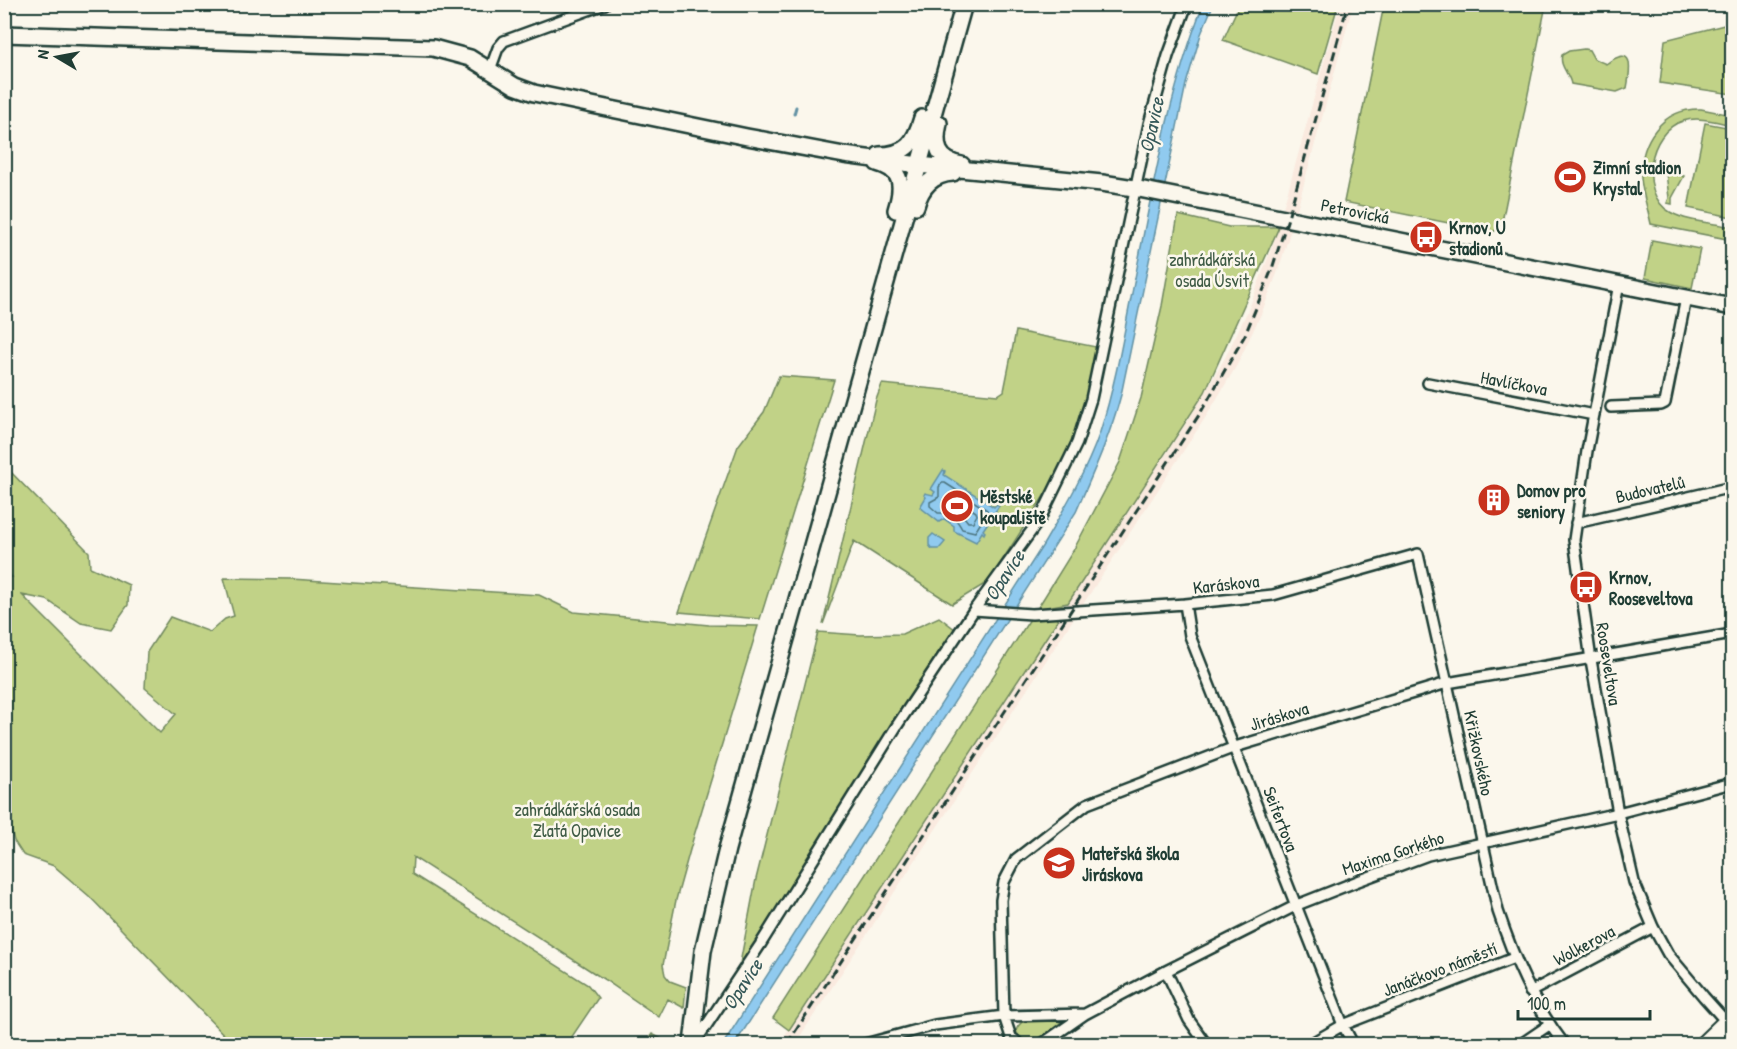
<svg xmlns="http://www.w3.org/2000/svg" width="1737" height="1049" font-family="'Patrick Hand',sans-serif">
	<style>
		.built { fill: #faeadf }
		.green { fill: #c1d287; stroke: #70885e; stroke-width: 1.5 }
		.water { fill: #90caef; stroke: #6392a4; stroke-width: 1.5 }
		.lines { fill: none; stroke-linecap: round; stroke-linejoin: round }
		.shore { stroke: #4c757f; stroke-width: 1.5 }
		.stream { stroke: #6392a4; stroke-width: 3 }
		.minor-casing { stroke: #1f3d34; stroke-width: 14 }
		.secondary-casing { stroke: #1f3d34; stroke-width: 18 }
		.primary-casing { stroke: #1f3d34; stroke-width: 20 }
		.minor { stroke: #fbf7ec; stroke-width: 9 }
		.secondary { stroke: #fbf7ec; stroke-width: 14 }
		.primary { stroke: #fbf7ec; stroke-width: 15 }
		.rail { stroke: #1f3d34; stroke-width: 3; stroke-dasharray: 9 4.5; stroke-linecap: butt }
		.labels { text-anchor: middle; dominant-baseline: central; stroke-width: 5; stroke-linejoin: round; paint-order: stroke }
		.poi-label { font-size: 18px; font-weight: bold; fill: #1f3d34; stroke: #fbf7ec; text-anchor: start }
		.street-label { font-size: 18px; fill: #1f3d34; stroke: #fbf7ec }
		.park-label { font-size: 18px; fill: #3f5b45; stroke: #fbf7ec }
		.water-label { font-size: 20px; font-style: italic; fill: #365959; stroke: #fbf7ec }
	</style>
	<rect width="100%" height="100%" fill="#fbf7ec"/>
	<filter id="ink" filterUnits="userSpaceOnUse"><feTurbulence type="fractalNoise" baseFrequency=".0167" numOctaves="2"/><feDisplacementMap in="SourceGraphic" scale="12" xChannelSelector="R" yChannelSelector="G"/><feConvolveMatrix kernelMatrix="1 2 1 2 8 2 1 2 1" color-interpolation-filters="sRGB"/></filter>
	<g filter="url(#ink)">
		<path class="built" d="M1340,5H1353L1294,220L1278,271L1262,312L1237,365L1207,415L795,1044H779L1196,408L1225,358L1250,306L1273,244Z"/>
		<path class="green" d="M1239,5H1338L1318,74L1223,40Z
			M1384,5H1546L1501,227L1493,232L1344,202Z
			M1732,23V94L1660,83L1665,40Z
			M1584,49L1589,50L1594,59L1606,64C1634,44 1631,67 1627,88L1617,92L1571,84C1569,73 1559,66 1562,55L1569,51Z
			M1701,109L1732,115V125C1717,122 1699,116 1683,121C1648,131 1638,193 1670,212C1687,222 1713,223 1732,227V240L1651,224C1648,209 1642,193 1641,178C1640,141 1662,108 1701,109Z
			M1705,123L1732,128V217L1688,208Z
			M1666,173L1684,176L1672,198V204L1667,203L1669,198Z
			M1178,215L1229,227H1279L1205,392L1068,603L1037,609L1073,551L1120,462L1141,398L1162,306Z
			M1652,240L1700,249L1692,288L1645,278Z
			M1016,331L1096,347L1083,416L1055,479L988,582L952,604L854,541L823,624L876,400L882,384L998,395L1004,391Z
			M779,376L834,380L760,619L679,612L738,446L764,412Z
			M5,466L89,552L90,567L129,585L128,605L111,629L81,623L47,600L22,595L160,733L176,714L145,688L147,652L170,617L210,632L225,619L234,616L224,578L291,579L524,594L539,595L574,612L709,625L758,626L693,839L676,900L663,965L665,975L670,981L686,987L684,1008L668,999L659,1017L605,980L413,857L412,874L588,985L598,998L567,1044H233L89,896L54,866L23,855L14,841L9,823L4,815V579L12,577L5,570Z
			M939,617L956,630L739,969L756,879L818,632L860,635L902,634Z
			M1059,618L789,1030L773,1018L1030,619Z
			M1066,1018L1035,1043C1025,1045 1020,1039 1016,1031C1021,1012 1051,1018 1066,1018Z
			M652,1034L671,1044H645Z"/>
		<path class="water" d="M1203,5H1213L1201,34L1186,84L1121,395C1110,436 1093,473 1076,512L735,1044H723L1043,545C1063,511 1087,470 1100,432C1113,392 1121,350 1129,308C1150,206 1165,102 1203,5Z
			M943,470L945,471L944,475L994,507L997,504L999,506L983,530L985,532L984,534L982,532L976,542L954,531V526L944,519L939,522L920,507L926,497L924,495L925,493L933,495L935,492L931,489Z
			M933,534L945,542L939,549H932L929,545V538Z"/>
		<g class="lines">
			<path class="shore" d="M942,483H945L987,510V513L975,532L962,529C957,519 949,512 938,513L930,506V502L939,497V487Z
				M948,496H951L976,512L977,515L973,522H968L961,513L945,505Z"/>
			<path class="stream" d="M794,114L796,107"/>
			<defs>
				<path id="minor" d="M490,70L498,48L504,41L605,4
					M1619,284L1587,451L1574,540L1591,660L1618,813L1634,882L1653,927L1668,954L1704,997L1721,1016L1730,1021
					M1428,383L1594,415
					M1611,407L1661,405L1665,403L1686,298
					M1576,523L1732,487
					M1185,604L1190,636L1343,1025L1353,1044
					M974,610L1032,614L1185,604L1273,595L1418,554L1498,911C1514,959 1533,1004 1564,1044
					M1166,971L1189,1020L1206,1044
					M1530,992L1653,927
					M694,1044L760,945L896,727L974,610L1040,519L1077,443L1091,399L1149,124L1168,56L1187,4
					M865,1044L935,1025L1004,1016L1085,1014
					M1019,1044L1011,1037L1004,1016L1001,900L1004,882L1016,859L1087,804L1235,747L1447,683L1732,634
					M1042,1044L1085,1014L1166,971L1297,905L1358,881L1428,855L1618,813L1732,783
					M1310,1044L1343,1025L1514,958
					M1521,1044L1549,1025
					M1717,1044L1732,1029"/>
				<path id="secondary" d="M1702,1044L1732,1015"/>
				<path id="primary" d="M4,34L433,48L470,58L515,86L534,93L747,137L844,155L919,165L1102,183L1134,188L1732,307
					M939,123C934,145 937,161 962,165
					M879,155C907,155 915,142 922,118
					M877,163C904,170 903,187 896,210
					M916,206C921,187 932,174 953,173
					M692,1044L703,951L727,849L964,4"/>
			</defs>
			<use href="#minor" class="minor-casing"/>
			<use href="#secondary" class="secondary-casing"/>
			<use href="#primary" class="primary-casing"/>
			<use href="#minor" class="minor"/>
			<use href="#secondary" class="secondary"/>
			<use href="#primary" class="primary"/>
			<path class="rail" d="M787,1044L1201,412L1245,335L1272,269L1288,218L1348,4"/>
		</g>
	</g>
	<defs>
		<symbol id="stadium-disc" viewBox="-11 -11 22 22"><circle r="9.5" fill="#c8321e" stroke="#fbf7ec"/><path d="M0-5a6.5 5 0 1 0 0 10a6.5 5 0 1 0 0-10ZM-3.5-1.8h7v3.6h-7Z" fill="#fff"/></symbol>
		<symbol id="bus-disc" viewBox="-11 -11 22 22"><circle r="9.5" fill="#c8321e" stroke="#fbf7ec"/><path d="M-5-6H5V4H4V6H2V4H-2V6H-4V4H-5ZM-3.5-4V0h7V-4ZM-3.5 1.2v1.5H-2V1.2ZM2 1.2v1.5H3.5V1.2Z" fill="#fff"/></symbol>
		<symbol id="building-disc" viewBox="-11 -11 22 22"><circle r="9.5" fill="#c8321e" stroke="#fbf7ec"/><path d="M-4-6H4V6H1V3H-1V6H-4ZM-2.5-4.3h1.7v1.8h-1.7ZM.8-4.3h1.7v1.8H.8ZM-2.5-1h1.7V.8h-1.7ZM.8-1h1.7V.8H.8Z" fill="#fff"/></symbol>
		<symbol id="school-disc" viewBox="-11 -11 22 22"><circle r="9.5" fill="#c8321e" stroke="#fbf7ec"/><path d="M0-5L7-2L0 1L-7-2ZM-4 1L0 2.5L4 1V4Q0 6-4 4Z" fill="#fff"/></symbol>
	</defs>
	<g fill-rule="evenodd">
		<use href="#stadium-disc" x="1551" y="158" width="38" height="38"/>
		<use href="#bus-disc" x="1407" y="218" width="38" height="38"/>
		<use href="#building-disc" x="1475" y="481" width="38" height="38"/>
		<use href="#stadium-disc" x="938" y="487" width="38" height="38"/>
		<use href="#bus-disc" x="1567" y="568" width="38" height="38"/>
		<use href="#school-disc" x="1040" y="844" width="38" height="38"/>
	</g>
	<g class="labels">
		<g class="poi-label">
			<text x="1593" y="167">Zimní stadion<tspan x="1593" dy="21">Krystal</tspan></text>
			<text x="1449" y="227">Krnov, U<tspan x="1449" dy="21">stadionů</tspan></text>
			<text x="1517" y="490">Domov pro<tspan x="1517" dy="21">seniory</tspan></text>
			<text x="980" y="496">Městské<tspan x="980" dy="21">koupaliště</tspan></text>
			<text x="1609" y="577">Krnov,<tspan x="1609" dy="21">Rooseveltova</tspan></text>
			<text x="1082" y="853">Mateřská škola<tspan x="1082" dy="21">Jiráskova</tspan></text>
		</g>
		<g class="street-label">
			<text transform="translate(1355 211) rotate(11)">Petrovická</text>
			<text transform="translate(1514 383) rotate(11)">Havlíčkova</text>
			<text transform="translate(1650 489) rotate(-13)">Budovatelů</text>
			<text transform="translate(1226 584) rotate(-6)">Karáskova</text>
			<text transform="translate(1609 664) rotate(81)">Rooseveltova</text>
			<text transform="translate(1279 716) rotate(-17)">Jiráskova</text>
			<text transform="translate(1479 753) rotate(78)">Křižkovského</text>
			<text transform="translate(1281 819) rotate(69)">Seifertova</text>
			<text transform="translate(1393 853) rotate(-18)">Maxima Gorkého</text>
			<text transform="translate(1584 945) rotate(-28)">Wolkerova</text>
			<text transform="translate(1440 969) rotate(-21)">Janáčkovo náměstí</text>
		</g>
		<g class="park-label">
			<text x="1212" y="259">zahrádkářská<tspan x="1212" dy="21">osada Úsvit</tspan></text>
			<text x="577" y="809">zahrádkářská osada<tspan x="577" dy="21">Zlatá Opavice</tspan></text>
		</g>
		<g class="water-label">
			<text transform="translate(1151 125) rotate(-78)">Opavice</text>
			<text transform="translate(1004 575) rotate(-57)">Opavice</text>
			<text transform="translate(742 984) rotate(-57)">Opavice</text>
		</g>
	</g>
	<rect width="1737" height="1049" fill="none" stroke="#fbf7ec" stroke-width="24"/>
	<rect x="12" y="12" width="1713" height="1025" fill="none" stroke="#1f3d34" stroke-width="2" filter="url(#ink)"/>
	<g transform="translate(57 57) rotate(280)" stroke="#fbf7ec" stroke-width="4.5" paint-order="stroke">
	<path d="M0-4.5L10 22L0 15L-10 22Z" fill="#1f3d34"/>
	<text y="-9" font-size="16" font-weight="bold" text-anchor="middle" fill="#1f3d34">N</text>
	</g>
	<path d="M1518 1010v9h132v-9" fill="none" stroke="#1f3d34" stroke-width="3"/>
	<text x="1527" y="1010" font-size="18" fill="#1f3d34" stroke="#fbf7ec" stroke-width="4.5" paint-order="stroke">100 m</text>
</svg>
